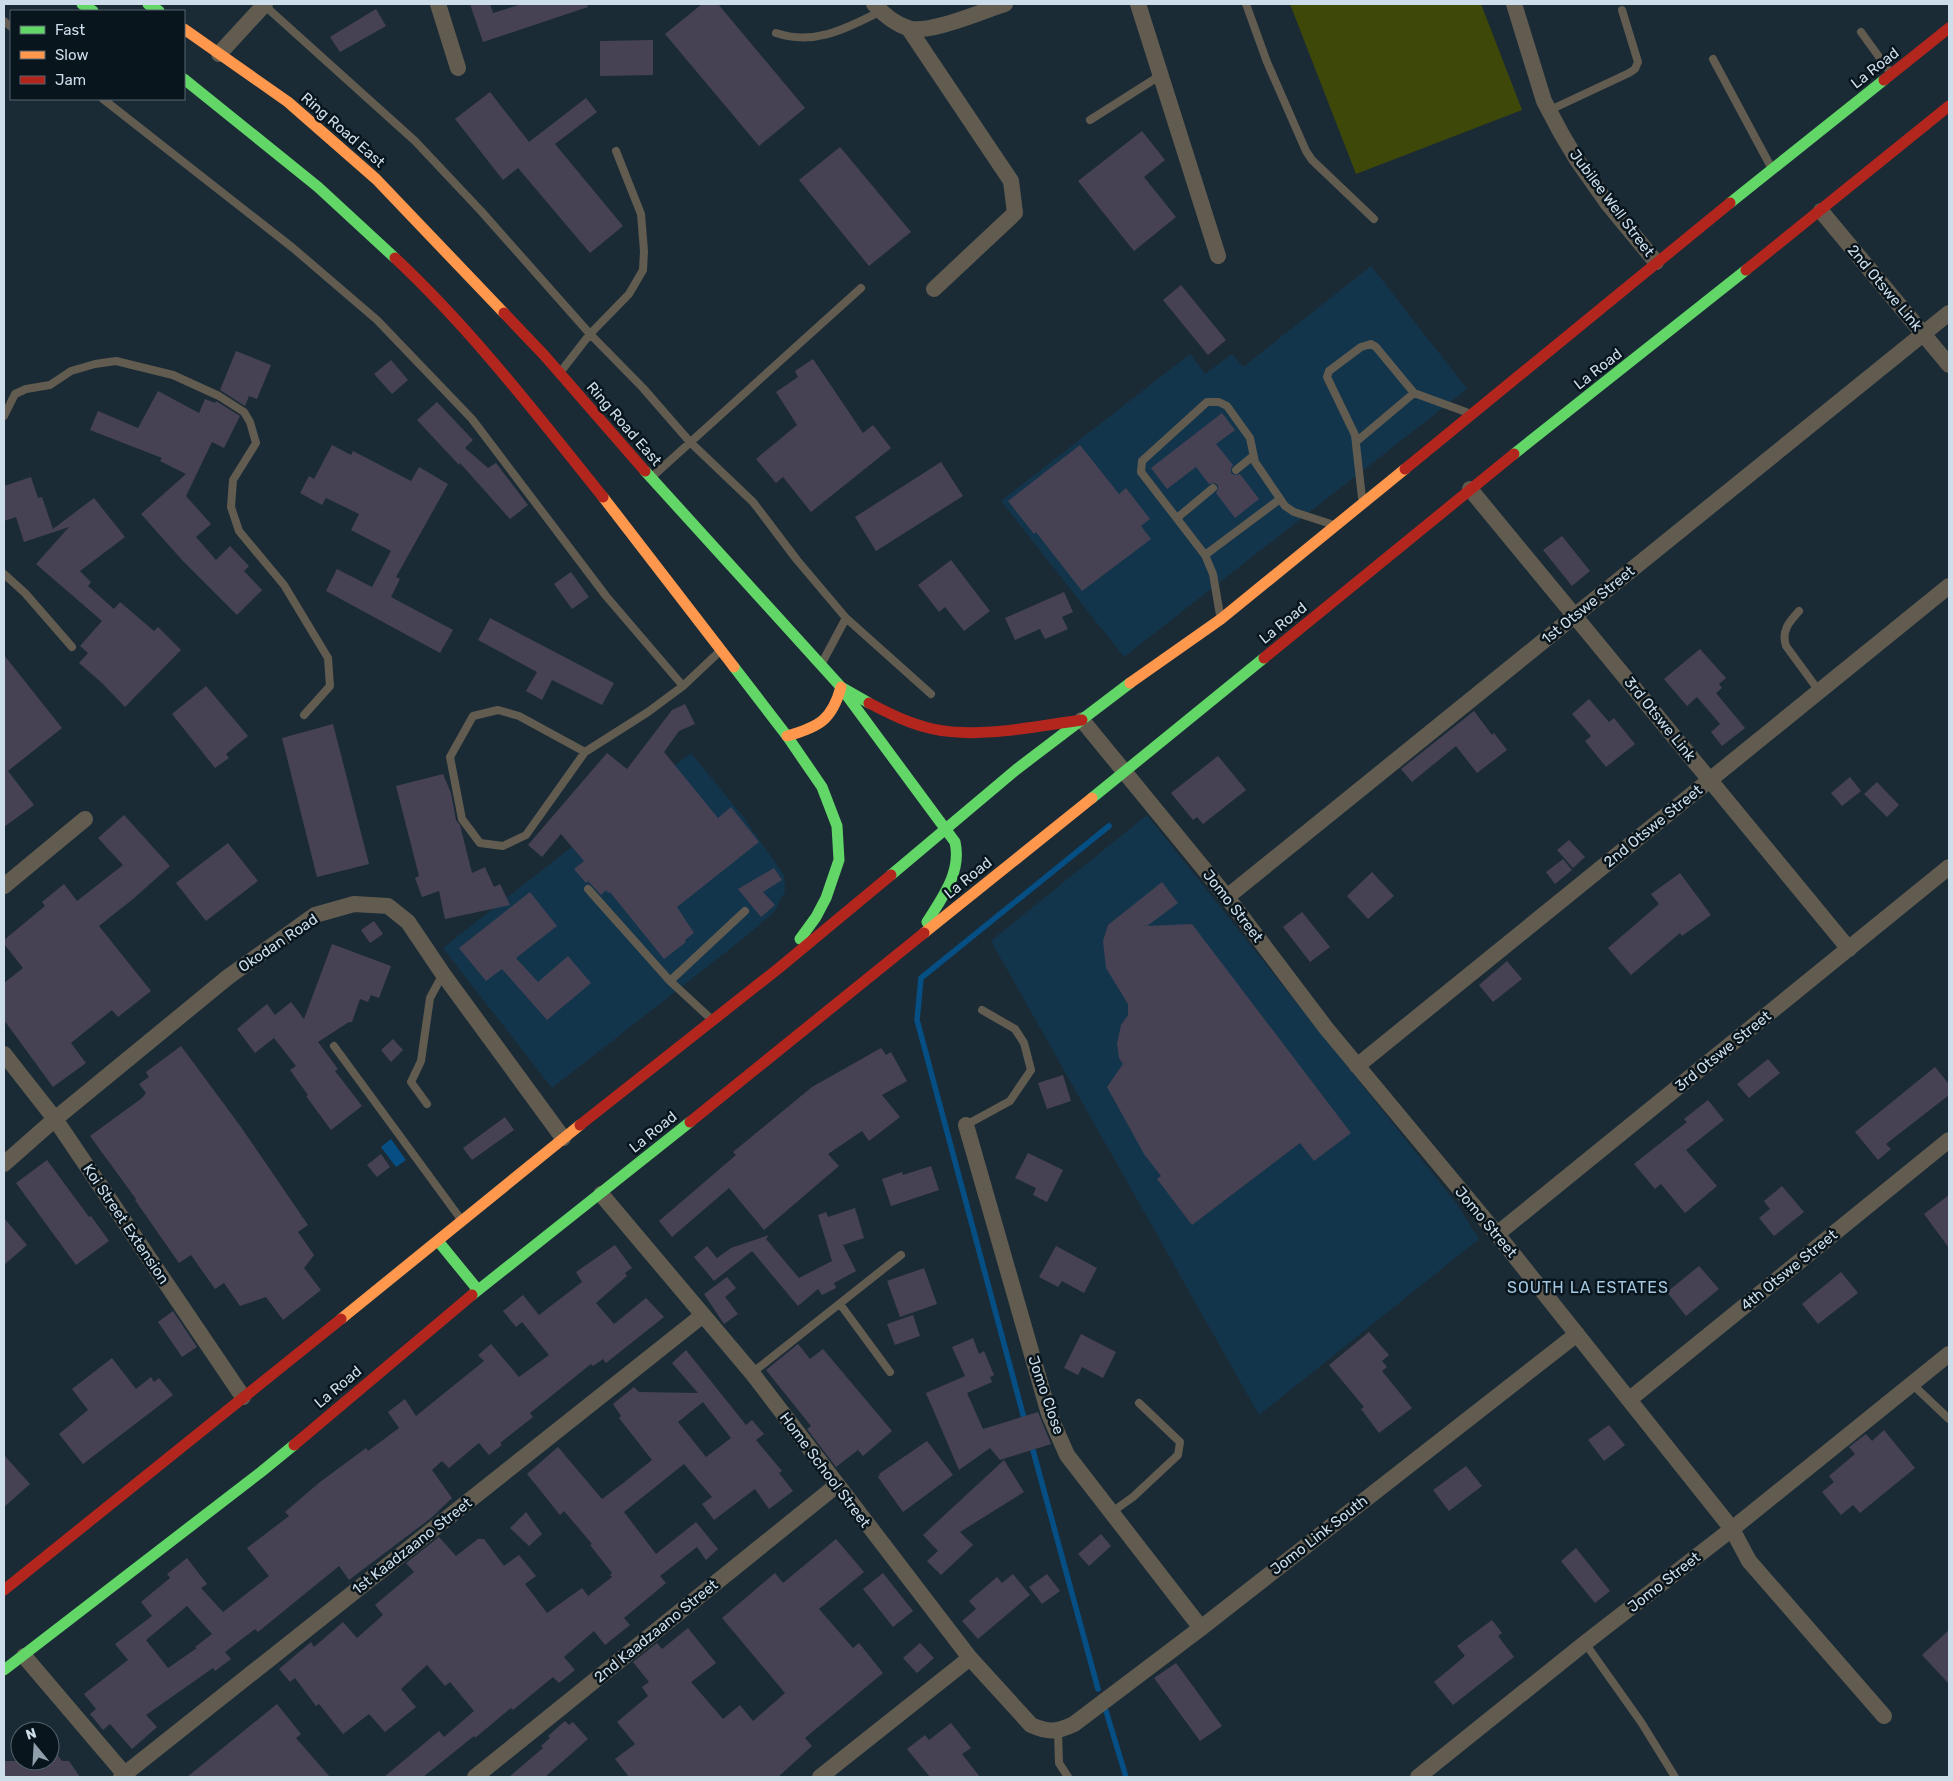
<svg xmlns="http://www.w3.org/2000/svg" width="1953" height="1781" font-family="Rubik,sans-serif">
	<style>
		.built { fill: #13354c }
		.green { fill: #3e4808 }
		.water { fill: #054f84 }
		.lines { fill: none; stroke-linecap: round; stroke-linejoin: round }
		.stream { stroke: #054f84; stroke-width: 5.5 }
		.building { fill: #464253; fill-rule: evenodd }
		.lane { stroke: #625c50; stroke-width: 8 }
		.street { stroke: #625c50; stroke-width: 16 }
		.fast { stroke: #63d668; stroke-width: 11 }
		.slow { stroke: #ff974d; stroke-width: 11 }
		.jam { stroke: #b3261e; stroke-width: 11 }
		.labels { text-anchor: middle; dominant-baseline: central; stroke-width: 5; stroke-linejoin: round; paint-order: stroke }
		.street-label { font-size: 15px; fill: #cdddea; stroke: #08151d }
		.neighbourhood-label { font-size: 16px; letter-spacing: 1px; fill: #a5c6df; stroke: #08151d }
	</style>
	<rect width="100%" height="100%" fill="#1b2b36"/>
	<path class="built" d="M1371,266L1467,389L1124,657L1001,501L1190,354L1205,374L1232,354L1243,367Z
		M691,753L744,818L784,875L785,891L774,912L745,937L552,1088L443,948Z
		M1147,815L1456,1203L1479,1239L1259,1415L991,941Z"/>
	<path class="green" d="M1290,4H1481L1522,110L1356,174Z"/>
	<path class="water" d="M391,1139L406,1160L396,1167L381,1147Z"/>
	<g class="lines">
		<path class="stream" d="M1025,1422L917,1020L921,978L1109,826
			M1031,1443L1098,1689
			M1106,1711L1126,1777"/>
	</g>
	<path class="building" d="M470,4H490L493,13L522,4H587L588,7L483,42Z
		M702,4H718L805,108L759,146L665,34Z
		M376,9L386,26L340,52L330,37Z
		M653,40V75L600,76V41Z
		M490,92L529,142L586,98L597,112L555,144L623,226L590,253L518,168L503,180L455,119Z
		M1142,131L1165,160L1144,177L1176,217L1134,251L1078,181Z
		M840,147L911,232L869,266L799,180Z
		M1181,285L1226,340L1208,355L1163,300Z
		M236,351L271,365L257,399L249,396L245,406L220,390Z
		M813,359L863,433L873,425L891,448L811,512L783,477L776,483L756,459L797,425L776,392L798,377L795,371Z
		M391,360L408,380L392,394L374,374Z
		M158,391L199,413L205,399L215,403L216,401L240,416L224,448L212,442L186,496L211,524L196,537L216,560L230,546L249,566L244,571L262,590L237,615L182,560L141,514L186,474L160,461L162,458L90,430L98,411L138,428Z
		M437,402L473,440L465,448L488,468L496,463L528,505L510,519L460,463L459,465L417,420Z
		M1222,413L1235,430L1216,444L1233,465L1231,468V473L1234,475L1240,474L1259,499L1235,518L1216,493L1218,489V485L1214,483L1209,484L1196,467L1167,489L1151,468Z
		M332,445L351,455L353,451L411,481L419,467L448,484L396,577L400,579L391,597L453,630L440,653L326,591L337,569L372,587L391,551L351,530L359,514L326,498L322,505L300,493L309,476L314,479Z
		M1080,445L1119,494L1126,488L1150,519L1141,526L1151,539L1082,591L1036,532L1034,534L1008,501Z
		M941,462L963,496L876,551L855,517Z
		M31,477L38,498L42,497L54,532L24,542L16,517L4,521V486Z
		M94,498L125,537L80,571L91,582L88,586L114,609L120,602L154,631L158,627L181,650L125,707L102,683L79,663L88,653L80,646L102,621L36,564L69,527L54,532L53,529Z
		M1562,536L1590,571L1572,586L1543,550Z
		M951,560L990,611L964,631L945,607L939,612L918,585Z
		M571,572L589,597L572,609L554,584Z
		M1064,592L1073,612L1062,617L1068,629L1045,639L1040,629L1015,640L1005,618Z
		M490,618L614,683L602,705L552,680L542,700L526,691L537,672L478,640Z
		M1700,649L1726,678L1719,684L1722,688L1716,693L1745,728L1722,746L1711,732L1720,724L1697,697L1687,706L1664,679Z
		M4,655L62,728L8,771L34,805L4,827Z
		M206,686L248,736L226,754L229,758L215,768L172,714Z
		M1589,699L1609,722L1614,718L1635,744L1606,767L1585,741L1591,736L1572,714Z
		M685,704L695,724L679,731L664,752L718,818L731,807L759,842L677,907L694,933L685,940L686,942L664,959L610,892L608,893L606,890L601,895L588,881L586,883L574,869L584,861L561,834L542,857L528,845L607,753L627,769L672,710Z
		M1474,711L1492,735L1494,733L1507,750L1477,773L1456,746L1412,782L1401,769Z
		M333,724L369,864L317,877L282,738Z
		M1218,756L1246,790L1203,824L1197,817L1193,820L1171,793Z
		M443,774L451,793L456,820L460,825L472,873L485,867L494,887L500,884L510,905L445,919L439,891L422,897L415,878L419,876L396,786Z
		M1850,777L1861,791L1842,806L1831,793Z
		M1877,782L1899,805L1887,817L1864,794Z
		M124,815L170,866L133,899L99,926L151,991L118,1017L112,1010L71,1043L86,1063L53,1087L4,1020V983L23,968L4,944V940L45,906L42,902L64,884L77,901L123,865L98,838Z
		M1569,840L1585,857L1573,868L1557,850Z
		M228,843L258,881L206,921L176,883Z
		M1563,859L1572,870L1555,884L1546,872Z
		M774,868L782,880L763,892L775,905L761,917L738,889Z
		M1372,872L1394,896L1368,919L1347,896Z
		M1680,873L1711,915L1682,936L1680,933L1631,975L1608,948L1659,904L1651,894Z
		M1162,882L1178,903L1147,926L1192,924L1351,1133L1314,1161L1300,1143L1192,1225L1157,1179L1161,1176L1144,1154L1107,1087L1123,1064L1119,1058L1117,1044L1121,1025L1128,1015V1004L1106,968L1103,941L1108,925Z
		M530,892L557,926L516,958L538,982L568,956L591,983L547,1020L502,969L486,981L459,948Z
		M1302,912L1330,947L1310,962L1283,927Z
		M374,921L383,934L370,943L361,930Z
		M332,944L391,966L379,998L371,995L368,1002L360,999L352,1022H349L318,1042L338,1069L335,1071L362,1106L331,1130L306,1096L308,1095L290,1070L296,1066L274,1038L255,1053L237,1029L267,1004L275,1015L291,1002L304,1019Z
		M1507,961L1522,979L1493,1002L1479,985Z
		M393,1039L403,1050L391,1062L381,1050Z
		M181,1046L241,1127L308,1225L298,1232L314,1255L304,1268L321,1290L283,1320L266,1297L240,1306L224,1283L215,1289L191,1255L179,1263L135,1200L136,1199L90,1136L142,1098L146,1093L139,1084L149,1077L146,1072Z
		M881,1048L886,1055L891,1052L907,1081L882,1095L900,1117L869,1141L862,1131L828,1154L839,1166L764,1230L729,1188L672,1237L659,1221L736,1155L733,1152L812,1087Z
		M1768,1059L1780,1073L1749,1098L1737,1084Z
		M1935,1067L1949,1084V1095L1886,1144L1891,1149L1878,1160L1855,1132Z
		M1063,1075L1071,1101L1047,1109L1038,1083Z
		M1708,1100L1724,1120L1686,1150L1717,1186L1685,1213L1661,1184L1655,1189L1634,1164L1687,1122L1684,1119Z
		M505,1117L514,1130L472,1160L463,1148Z
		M1028,1153L1063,1170L1047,1202L1033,1195L1036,1188L1015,1178Z
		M381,1154L390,1167L377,1177L367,1165Z
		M47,1160L89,1217L91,1216L109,1241L76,1265L16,1183Z
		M931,1166L939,1190L891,1206L882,1179L902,1172L903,1175Z
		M1782,1186L1804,1212L1774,1236L1759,1218L1770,1209L1764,1201Z
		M1949,1195V1248L1924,1214Z
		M855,1208L864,1238L843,1245L856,1271L834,1283L836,1288L822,1295L818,1289L798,1306L752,1251L714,1281L694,1257L707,1246L717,1258L731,1248L769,1235L766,1239L799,1278L832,1261L818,1215L826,1212L828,1217Z
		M4,1218L27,1245L4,1265Z
		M615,1245L632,1268L625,1273L627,1276L596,1303L614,1324L646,1298L664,1317L606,1363L603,1359L593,1366L591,1364L530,1413L533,1417L500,1443L502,1445L489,1455L479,1443L449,1468L442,1461L432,1470L452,1498L431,1518L349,1580L339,1566L258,1632L255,1629L225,1652L231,1659L215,1671L213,1668L146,1715L157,1727L132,1749L110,1724L103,1730L90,1714L96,1709L84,1694L128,1660L115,1644L152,1616L141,1602L170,1578L167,1574L187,1558L207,1584L201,1588L223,1612L269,1576L247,1548L289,1516L285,1512L320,1482L366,1448L368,1451L399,1428L388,1412L405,1399L416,1416L484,1361L478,1355L491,1344L519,1377L549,1355L522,1322L516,1327L503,1311L523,1295L539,1315L582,1282L576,1272ZM187,1606L212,1634L195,1647L197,1648L168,1668L146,1640Z
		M1056,1246L1097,1268L1084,1293L1062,1281L1058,1287L1039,1277Z
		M1699,1266L1719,1289L1686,1316L1667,1292Z
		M924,1268L937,1304L900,1317L887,1281Z
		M1841,1272L1858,1293L1818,1324L1802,1304Z
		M727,1277L736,1288L725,1297L738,1314L724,1324L704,1294Z
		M173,1311L197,1347L182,1357L158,1322Z
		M913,1315L920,1336L895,1345L887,1324Z
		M1369,1332L1389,1355L1382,1361L1387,1367L1382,1371L1412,1408L1379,1433L1361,1409L1364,1407L1329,1365Z
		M1081,1334L1116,1352L1103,1378L1082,1367L1078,1375L1064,1368Z
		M973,1338L979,1354L984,1351L994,1375L990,1377L992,1382L967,1393L983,1429L1038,1412L1051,1444L1000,1460L990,1448L959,1470L926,1393L965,1376L952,1347Z
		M798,1344L810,1359L823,1349L892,1431L863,1456L858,1450L836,1467L807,1429L811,1426L766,1370Z
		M686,1350L746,1425L752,1420L764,1434L756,1440L782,1471L779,1473L793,1491L769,1509L755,1489L714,1520L702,1504L712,1497L684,1464L624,1512L656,1554L696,1522L718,1549L706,1560L697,1547L660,1576L666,1583L624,1618L630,1625L605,1645L594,1631L564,1657L575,1670L559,1683L553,1677L513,1710L511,1708L475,1738L474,1736L423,1777H384L439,1731L444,1737L474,1711L450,1682L445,1686L427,1665L401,1689L416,1707L385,1732L369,1714L343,1734L319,1704L316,1706L295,1678L290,1682L279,1669L311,1642L314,1647L343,1622L357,1638L383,1615L375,1605L414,1572L406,1563L439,1537L456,1556L478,1539H484L504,1566L519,1555L536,1576L525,1584L547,1613L582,1588L588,1596L612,1577L610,1575L612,1573L590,1545L592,1544L564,1511L560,1515L527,1474L558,1447L602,1499L622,1484L652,1460L619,1418L621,1416L613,1404L634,1387L639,1392L698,1393L672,1363ZM703,1402L731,1438L706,1457L678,1422Z
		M112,1358L136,1389L151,1377L154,1382L159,1378L173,1395L83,1464L59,1434L88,1410L72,1389Z
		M1609,1425L1625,1445L1604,1461L1588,1440Z
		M1884,1430L1915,1468L1860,1513L1853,1505L1841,1515L1822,1492L1834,1482L1829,1476L1855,1454L1849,1447L1866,1434L1872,1441Z
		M927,1441L953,1475L903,1512L878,1477L880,1475L879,1474Z
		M4,1455L30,1484L4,1507Z
		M1004,1460L1024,1492L960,1532L973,1545L941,1575L927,1561L938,1551L923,1535Z
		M1466,1466L1482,1486L1449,1511L1433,1490Z
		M526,1512L542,1534L529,1546L510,1528Z
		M1101,1534L1111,1546L1089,1566L1078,1554Z
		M836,1539L864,1572L819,1609L853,1648L859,1643L883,1673L805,1738L812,1746L778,1777H629L615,1759L635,1744L617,1722L648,1696L642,1687L649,1682L633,1662L657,1643L662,1649L688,1628L716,1663L691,1682L723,1719L740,1705L753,1721L785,1693L722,1618L775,1573L783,1583Z
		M1576,1548L1610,1591L1595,1603L1561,1561Z
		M883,1573L913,1611L893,1627L863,1589Z
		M1013,1574L1030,1595L978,1639L962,1621L976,1609L969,1601L997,1577L1002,1583Z
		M1047,1574L1060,1591L1042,1604L1029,1587Z
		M1492,1620L1502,1633L1498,1636L1514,1657L1453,1705L1434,1682L1465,1656L1457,1646Z
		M1949,1630V1684L1922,1655Z
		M920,1643L934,1658L917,1673L903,1658Z
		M1176,1663L1222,1726L1200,1741L1154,1678Z
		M277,1704L301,1734L296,1738L330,1777H187Z
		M565,1721L569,1725L573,1722L588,1739L545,1777H509L543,1748L541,1746L550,1738L548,1736Z
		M951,1723L971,1748L962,1754L980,1777H930L907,1749L925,1735L929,1740Z
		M50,1745L62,1761H69L80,1777H4V1761H50Z"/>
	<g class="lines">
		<path class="lane" d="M1246,4L1267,62L1306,151L1312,160L1374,219
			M264,5L415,141L481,211L590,334L643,388L690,442L753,502L797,560L846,618L931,694
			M4,21L11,27
			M1861,32L1890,72
			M776,33C815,46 847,28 881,11
			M1713,59L1771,167
			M103,99L293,248L377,320L472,419L606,596L683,686
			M1550,110L1629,73L1635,69L1638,62L1622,10
			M1090,120L1161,75
			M562,370L590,334L629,294L643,270L644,251L641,214L616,151
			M4,416L15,394L26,389L50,385L71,371L95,364L116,361L173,375L219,396L244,412L250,422L256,443L233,480L231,507L239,531L284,585L328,658L330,686L304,715
			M1357,441L1414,393
			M1236,470L1253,456
			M653,476L861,288
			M1362,498L1355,435L1327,377L1329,371L1361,347L1371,344L1376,347L1414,393L1466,412
			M1177,518L1213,488
			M1205,555L1280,499
			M4,574L25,593L72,647
			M1799,611C1789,622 1781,631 1786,646L1819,691
			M1220,615L1213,574L1205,555L1141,472L1142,461L1207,402H1219L1227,406L1250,438L1255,462L1285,506L1294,512L1331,524
			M823,661L846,618
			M585,752L519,716L498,710L473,716L450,757L462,819L480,843L503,846L526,835L585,752L648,712L683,686L719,652
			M588,889L670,981L710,1018
			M670,981L745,911
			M334,1046L460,1218
			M427,1104L411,1082L421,1061L430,998L443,974
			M966,1125L1010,1101L1031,1070L1024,1043L1015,1029L982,1010
			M840,1304L890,1372
			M752,1373L901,1255
			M1912,1384L1949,1419
			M1112,1512L1133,1497L1178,1455L1180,1442L1139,1403
			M1585,1643L1641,1722L1675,1777
			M1058,1731L1059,1763L1068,1777"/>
		<path class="street" d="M438,4L458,68
			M874,4C883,14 895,24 908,28C928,35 983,11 1005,4
			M1138,4L1218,256
			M1514,4L1544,101L1561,133L1577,160L1608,204L1656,262
			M909,29L1011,181L1015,213L934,289
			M219,54L265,4
			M1821,211L1949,365
			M1470,489L1849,949
			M1082,720L1227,897L1326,1028L1497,1234L1732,1529L1585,1643L1418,1777
			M4,886L85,819
			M1227,897L1949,313
			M4,1054L55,1119L243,1397
			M1357,1066L1949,586
			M966,1125L1049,1414L1067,1455L1201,1628
			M4,1164L55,1119L228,977L315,915L354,904L388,906L408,922L443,974L563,1138
			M601,1194L752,1373L970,1658L1031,1725C1049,1733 1057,1732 1074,1724L1201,1628L1577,1334
			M1497,1234L1949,867
			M1630,1399L1949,1140
			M24,1656L127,1777
			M1884,1716L1749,1561L1732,1529L1949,1354
			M121,1777L703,1315
			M475,1777L837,1485
			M820,1777L970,1658"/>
		<path class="fast" d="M82,4L93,11
			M148,4L159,11
			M184,79L318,187L395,258
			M1730,203L1884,80
			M1514,454L1746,270
			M645,471L841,687L869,703
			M734,667L787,736L822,787L837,826L839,860L826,898L816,917L800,939
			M845,693L955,842C962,872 942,898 927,922
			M1092,798L1264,658
			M891,875L1017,769L1130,683
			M438,1241L478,1290
			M472,1295L690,1122
			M4,1670L261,1472L294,1445"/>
		<path class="slow" d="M184,29L288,102L376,179L504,313
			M603,497L734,667
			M1130,683L1221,619L1405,469
			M787,736C819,727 832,720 841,687
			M924,933L1092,798
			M341,1319L580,1125"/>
		<path class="jam" d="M1884,80L1949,28
			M395,258C472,330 537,415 603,497
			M1746,270L1949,106
			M504,313L544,355L645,471
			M1405,469L1730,203
			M1264,658L1514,454
			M869,703C890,714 910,724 933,729C979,739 1036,726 1082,720
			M690,1122L924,933
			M580,1125L779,968L891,875
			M294,1445L472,1295
			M4,1590L341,1319"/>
	</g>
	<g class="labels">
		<g class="street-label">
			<text transform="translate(1875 68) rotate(-38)">La Road</text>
			<text transform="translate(343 130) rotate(41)">Ring Road East</text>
			<text transform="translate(1612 203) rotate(53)">Jubilee Well Street</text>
			<text transform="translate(1885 288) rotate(50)">2nd Otswe Link</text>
			<text transform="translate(1598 369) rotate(-38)">La Road</text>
			<text transform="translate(624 424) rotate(49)">Ring Road East</text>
			<text transform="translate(1588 605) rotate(-39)">1st Otswe Street</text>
			<text transform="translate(1283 623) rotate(-39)">La Road</text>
			<text transform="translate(1660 719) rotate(51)">3rd Otswe Link</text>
			<text transform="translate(1653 826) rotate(-39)">2nd Otswe Street</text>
			<text transform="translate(968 878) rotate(-39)">La Road</text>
			<text transform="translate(1233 906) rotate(52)">Jomo Street</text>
			<text transform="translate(278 943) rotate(-34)">Okodan Road</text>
			<text transform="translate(1723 1051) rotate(-39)">3rd Otswe Street</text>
			<text transform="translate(653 1132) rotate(-39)">La Road</text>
			<text transform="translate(1486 1222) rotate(50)">Jomo Street</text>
			<text transform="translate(126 1224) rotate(56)">Koi Street Extension</text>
			<text transform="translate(1789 1270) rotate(-39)">4th Otswe Street</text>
			<text transform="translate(338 1387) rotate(-40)">La Road</text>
			<text transform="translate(1046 1395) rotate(71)">Jomo Close</text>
			<text transform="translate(825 1470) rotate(53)">Home School Street</text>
			<text transform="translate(1319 1535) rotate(-38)">Jomo Link South</text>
			<text transform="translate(412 1546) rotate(-38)">1st Kaadzaano Street</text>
			<text transform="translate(1664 1582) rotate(-38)">Jomo Street</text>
			<text transform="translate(656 1631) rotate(-39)">2nd Kaadzaano Street</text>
		</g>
		<g class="neighbourhood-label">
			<text x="1588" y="1287">SOUTH LA ESTATES</text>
		</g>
	</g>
	<rect width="1953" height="1781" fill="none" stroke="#cdddea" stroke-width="10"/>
	<rect x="10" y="10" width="175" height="90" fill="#08151d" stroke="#57656f"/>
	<rect x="20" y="26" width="25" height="8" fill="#63d668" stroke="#57656f"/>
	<text x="55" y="35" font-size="15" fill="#cdddea">Fast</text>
	<rect x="20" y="51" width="25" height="8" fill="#ff974d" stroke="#57656f"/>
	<text x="55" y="60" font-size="15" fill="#cdddea">Slow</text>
	<rect x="20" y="76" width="25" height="8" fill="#b3261e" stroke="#57656f"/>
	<text x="55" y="85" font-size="15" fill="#cdddea">Jam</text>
	<g transform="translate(35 1746) rotate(342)"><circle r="24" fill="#08151d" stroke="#57656f"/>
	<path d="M0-4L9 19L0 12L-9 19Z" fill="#8f9fab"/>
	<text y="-8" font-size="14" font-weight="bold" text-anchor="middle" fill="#cdddea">N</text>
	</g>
</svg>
